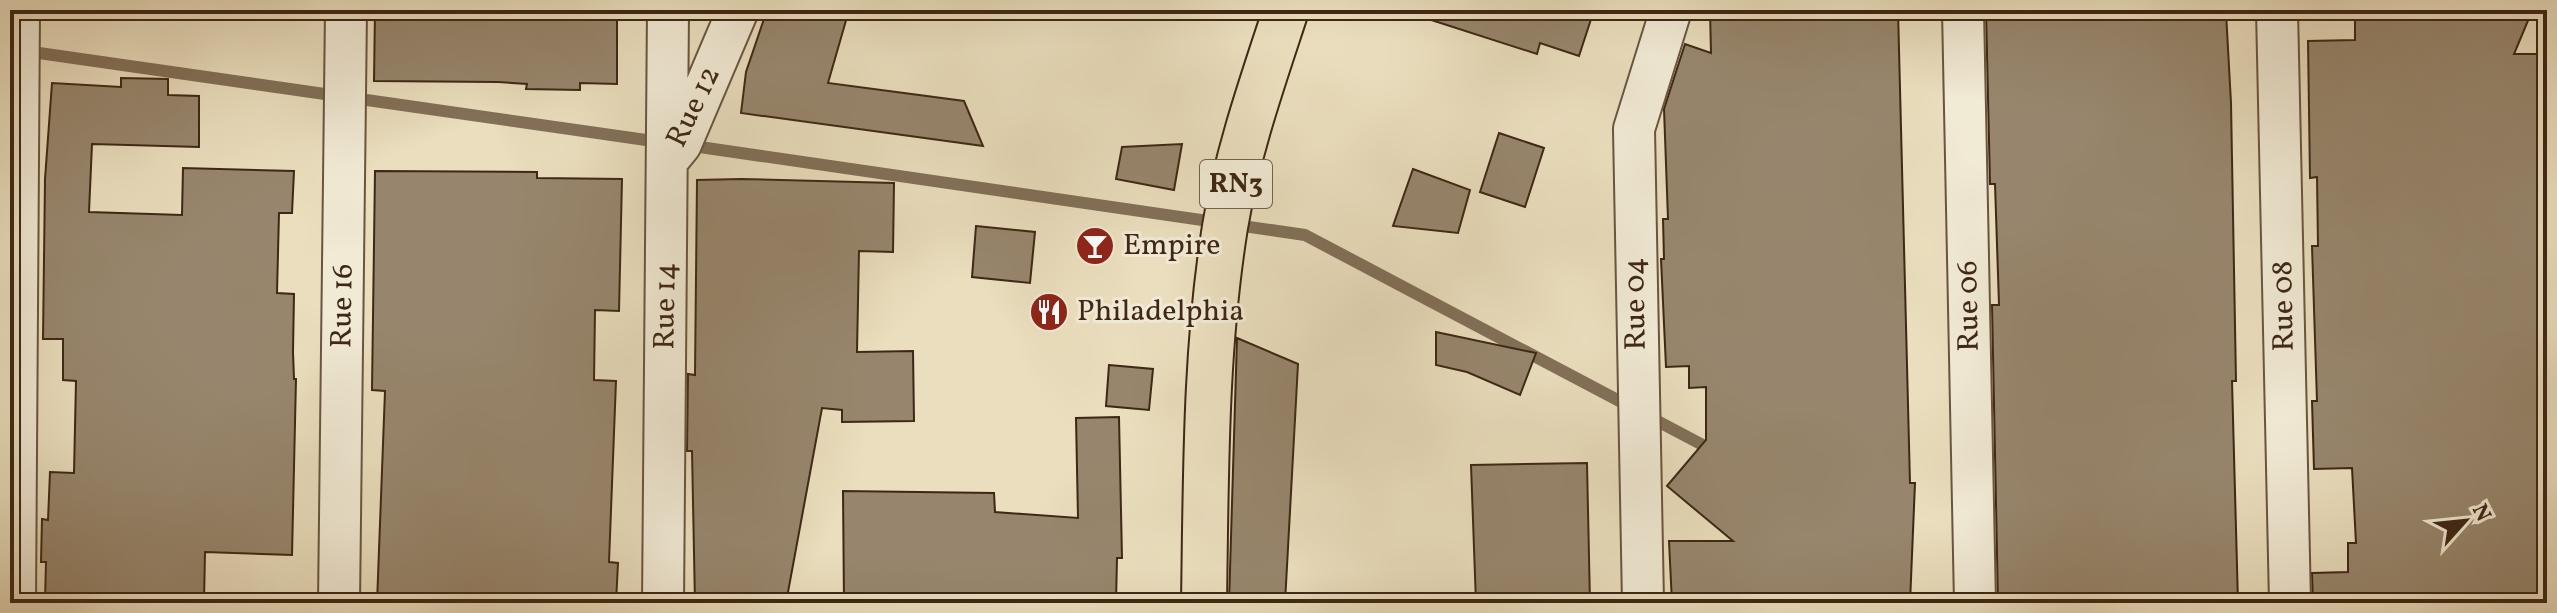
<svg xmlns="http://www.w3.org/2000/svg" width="2557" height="613" font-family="Vollkorn,serif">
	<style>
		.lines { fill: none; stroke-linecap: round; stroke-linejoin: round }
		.stream { stroke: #827058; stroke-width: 12 }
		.building { fill: #97866d; stroke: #3e2715; stroke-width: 2 }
		.minor-casing { stroke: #69553f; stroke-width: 44 }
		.highway-casing { stroke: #3e2715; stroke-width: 48 }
		.minor { stroke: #f1ead5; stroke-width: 40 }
		.highway { stroke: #eadebe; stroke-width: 44 }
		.labels { text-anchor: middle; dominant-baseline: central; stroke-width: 6; stroke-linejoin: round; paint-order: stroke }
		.shield { fill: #f1ead5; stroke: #74624f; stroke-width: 2 }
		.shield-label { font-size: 28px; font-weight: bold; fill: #3e2715 }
		.street-label { font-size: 30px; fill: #3e2715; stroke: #f1ead5 }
		.poi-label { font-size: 30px; fill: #3e2715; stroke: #f1ead5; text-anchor: start }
	</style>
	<rect width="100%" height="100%" fill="#eadebe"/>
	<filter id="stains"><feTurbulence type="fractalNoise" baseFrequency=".0025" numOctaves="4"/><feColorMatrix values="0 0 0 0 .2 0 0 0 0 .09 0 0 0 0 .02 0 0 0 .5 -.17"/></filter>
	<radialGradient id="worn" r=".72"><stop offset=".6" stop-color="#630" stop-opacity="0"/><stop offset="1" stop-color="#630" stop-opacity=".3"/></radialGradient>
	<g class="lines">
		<path class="stream" d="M25,51L660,142
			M686,145L1305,235L1716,452"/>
	</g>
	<path class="building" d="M375,10H617V84L580,83V90L526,89L527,84L498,82L374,81Z
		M767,10H849L828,83L964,101L983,146L741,113L746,72Z
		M1423,10H1594L1579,56L1540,43L1537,54L1422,17Z
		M1710,10H1898L1910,483H1915L1910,603H1672L1669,541H1733L1667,486L1706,440V387L1689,388V366L1666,367L1661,259H1664L1663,219H1668L1664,109L1685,44L1711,53Z
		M1986,10L2226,12L2231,103L2236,381H2232L2238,603H1998L1992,305H1999L1995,184H1990Z
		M2532,11L2514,54H2547V601L2313,603L2312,573L2348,572V543H2356L2352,468L2314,469L2312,401H2317L2312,246H2318L2317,177L2310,178L2308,41L2355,40V14Z
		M121,78L168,79V95L199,96V147L92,144L89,212L182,215L183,168L294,171L292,213H279L277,293L294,294L293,352L294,379H296L292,555L205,552L204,601H45L46,562H41L42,519L48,520L50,472L74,473L76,381L63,380V339H43L45,179L52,83L121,87Z
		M1499,133L1544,148L1525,207L1480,192Z
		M1182,144L1174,190L1116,179L1122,147Z
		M1413,169L1470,190L1458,233L1393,226Z
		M375,171L537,172V178L622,179L619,311L595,310L594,380L616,381L609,562L618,563L616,603H377L385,391L372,390Z
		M741,179L894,183L893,252L859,251L857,352L913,351L914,421L842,422V410L822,408L786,603H695L692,451H687L688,374L695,375L697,180Z
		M976,226L1035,232L1030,283L972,277Z
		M1436,332L1536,353L1520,395L1467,372L1436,365Z
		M1237,338L1298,364L1285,603H1229Z
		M1109,365L1153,369L1149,410L1106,406Z
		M1119,417L1122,558H1117L1116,603H844L843,491L994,493L995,512L1078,518L1076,418Z
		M1587,463L1590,603H1476L1471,465Z"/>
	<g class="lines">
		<defs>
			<path id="minor" d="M1963,10L1975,603
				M2277,10L2290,603
				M672,155L681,144L738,10
				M15,603L19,10
				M339,603L346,10
				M663,603L668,10
				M1643,603L1634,129L1671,10"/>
			<path id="highway" d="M1204,603C1206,477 1205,351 1225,227C1237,154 1263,80 1286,10"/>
		</defs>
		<use href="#minor" class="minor-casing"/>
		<use href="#highway" class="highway-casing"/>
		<use href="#minor" class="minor"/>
		<use href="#highway" class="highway"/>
	</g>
	<defs>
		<symbol id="bar-disc" viewBox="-11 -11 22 22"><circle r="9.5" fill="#8f2418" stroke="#f1ead5"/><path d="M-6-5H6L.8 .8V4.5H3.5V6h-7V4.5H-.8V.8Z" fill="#fff"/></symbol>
		<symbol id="restaurant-disc" viewBox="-11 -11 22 22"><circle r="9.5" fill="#8f2418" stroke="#f1ead5"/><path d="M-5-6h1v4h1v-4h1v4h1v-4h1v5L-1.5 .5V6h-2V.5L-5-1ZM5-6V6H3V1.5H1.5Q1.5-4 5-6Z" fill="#fff"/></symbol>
	</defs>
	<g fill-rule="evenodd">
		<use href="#bar-disc" x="1073" y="224" width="44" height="44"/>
		<use href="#restaurant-disc" x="1027" y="290" width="44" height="44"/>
	</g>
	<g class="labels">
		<rect class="shield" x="1200" y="160" width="72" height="48" rx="6"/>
		<g class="shield-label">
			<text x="1236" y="184">RN3</text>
		</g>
		<g class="street-label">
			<text transform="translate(694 107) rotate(-64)">Rue 12</text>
			<text transform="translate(1636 304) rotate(-91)">Rue 04</text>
			<text transform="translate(343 306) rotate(-89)">Rue 16</text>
			<text transform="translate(666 306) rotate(-89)">Rue 14</text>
			<text transform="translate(1969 306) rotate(-91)">Rue 06</text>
			<text transform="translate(2284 306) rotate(-91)">Rue 08</text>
		</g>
		<g class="poi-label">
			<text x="1123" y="246">Empire</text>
			<text x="1077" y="312">Philadelphia</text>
		</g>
	</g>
	<rect width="2557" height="613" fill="none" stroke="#eadebe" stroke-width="40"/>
	<rect x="12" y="12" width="2533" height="589" fill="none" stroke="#3e2715" stroke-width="4"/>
	<rect x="20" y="20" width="2517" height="573" fill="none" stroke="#3e2715" stroke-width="2"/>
	<g transform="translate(2465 521) rotate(63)" stroke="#f1ead5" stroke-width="6" paint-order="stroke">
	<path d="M0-6L14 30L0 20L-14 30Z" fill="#3e2715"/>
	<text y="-12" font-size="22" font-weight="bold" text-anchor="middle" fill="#3e2715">N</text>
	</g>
	<rect width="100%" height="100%" filter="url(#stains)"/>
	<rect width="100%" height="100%" fill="url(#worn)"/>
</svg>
